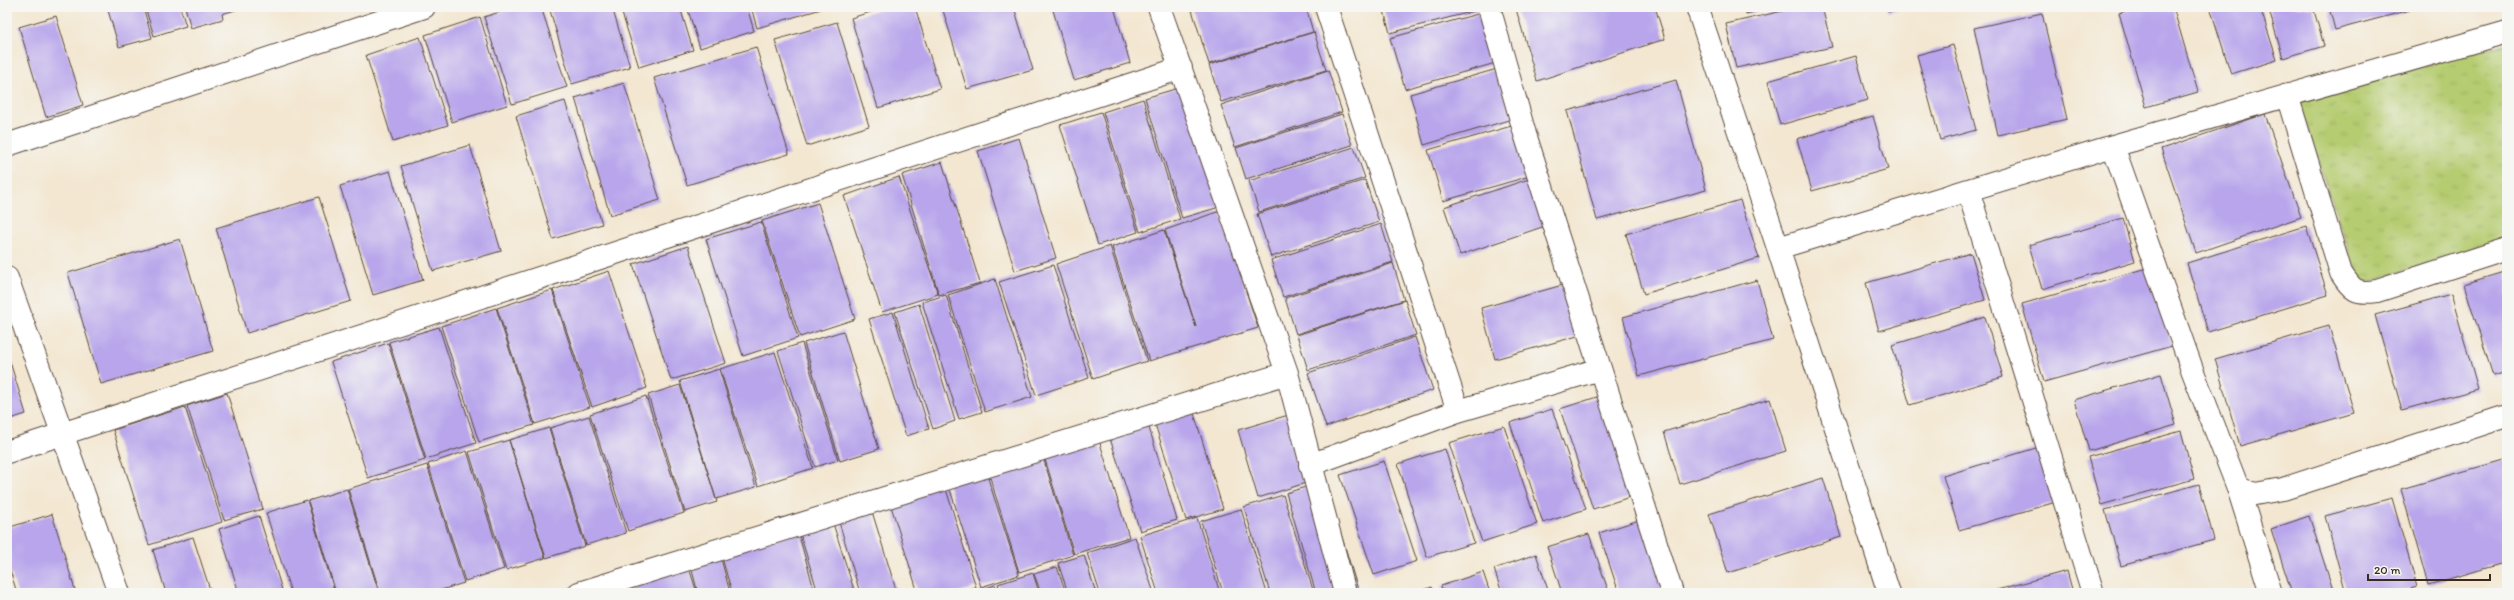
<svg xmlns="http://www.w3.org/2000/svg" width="2514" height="600" font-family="Itim,sans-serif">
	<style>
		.grass { fill: url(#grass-tufts); stroke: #787b48 }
		.building { fill: #b8a5eb }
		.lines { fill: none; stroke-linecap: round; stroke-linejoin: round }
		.street-casing { stroke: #574639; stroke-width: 24 }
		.street { stroke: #fff; stroke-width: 22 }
	</style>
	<defs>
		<pattern id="grass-tufts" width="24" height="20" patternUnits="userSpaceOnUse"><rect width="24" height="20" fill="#b6cc71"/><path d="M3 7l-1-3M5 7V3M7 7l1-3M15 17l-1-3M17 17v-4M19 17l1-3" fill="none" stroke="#9daf61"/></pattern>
	</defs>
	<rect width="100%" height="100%" fill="#f6f6f2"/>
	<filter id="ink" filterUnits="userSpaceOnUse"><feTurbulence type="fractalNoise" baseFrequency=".025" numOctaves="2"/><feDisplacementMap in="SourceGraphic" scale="8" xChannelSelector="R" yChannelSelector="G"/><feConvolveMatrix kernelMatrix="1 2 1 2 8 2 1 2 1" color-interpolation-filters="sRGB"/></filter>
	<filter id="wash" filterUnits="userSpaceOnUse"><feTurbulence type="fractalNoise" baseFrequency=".012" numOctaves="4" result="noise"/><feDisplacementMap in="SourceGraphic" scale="16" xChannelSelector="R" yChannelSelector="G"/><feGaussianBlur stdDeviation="0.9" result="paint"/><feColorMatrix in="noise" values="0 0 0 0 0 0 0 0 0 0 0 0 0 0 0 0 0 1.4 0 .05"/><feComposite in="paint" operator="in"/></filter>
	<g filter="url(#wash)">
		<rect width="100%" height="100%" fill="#f3e7d1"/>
		<path class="grass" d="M2507,42V237L2360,285L2299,102Z"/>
		<g id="blocks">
			<path class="building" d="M107,7H143L152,38L119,47Z
				M145,7H180L186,26L154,36Z
				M185,7H245L222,14L223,19L191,28Z
				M516,7H541L567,87L512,104L484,17Z
				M549,7H612L630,67L572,84Z
				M620,7H680L693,50L639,67Z
				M687,7H747L754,31L700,48Z
				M751,7H820L821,9L757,28Z
				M887,7H915L940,89L878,108L851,18Z
				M942,7H1014L1033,70L967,89Z
				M1052,7H1114L1130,63L1074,80Z
				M1191,7H1306L1313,32L1209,64Z
				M1383,7H1482V9L1390,33Z
				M1522,7H1655L1665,39L1537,81L1516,9Z
				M1744,7H1770V8L1746,14Z
				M1800,7H1822L1832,47L1736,68L1726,24Z
				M1886,7H1905L1888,12Z
				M2139,7H2173L2198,92L2146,107L2119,13Z
				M2210,7H2260L2277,60L2231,74Z
				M2268,7H2313L2324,46L2283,58Z
				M2329,7H2409L2410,10L2335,30Z
				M1485,12L1499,62L1405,89L1390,38Z
				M2042,13L2067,119L1998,135L1974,28Z
				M56,16L83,105L46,117L19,27Z
				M480,17L507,105L452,122L425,35Z
				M837,22L869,126L807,146L775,40Z
				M1314,32L1326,70L1221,102L1209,65Z
				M420,37L448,125L393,142L366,55Z
				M1953,45L1976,130L1940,140L1917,55Z
				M756,47L789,154L687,185L654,78Z
				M1856,56L1868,100L1780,125L1768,81Z
				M1504,67L1519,117L1424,145L1410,94Z
				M1328,70L1342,112L1235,147L1221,105Z
				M1676,80L1706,190L1597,220L1567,111Z
				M624,83L660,200L610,215L575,98Z
				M1185,86L1223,206L1182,218L1145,98Z
				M1143,99L1180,219L1140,232L1103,112Z
				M565,101L602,224L553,239L516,116Z
				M1101,112L1138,232L1098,245L1060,125Z
				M1342,114L1352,145L1246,179L1236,148Z
				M2265,114L2301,217L2196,253L2161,149Z
				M1873,116L1888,169L1812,191L1797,139Z
				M1522,123L1537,174L1443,201L1428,150Z
				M1019,138L1056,258L1015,271L978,151Z
				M470,145L501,251L433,271L401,166Z
				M1354,147L1365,178L1259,212L1249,181Z
				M942,162L980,283L939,295L902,175Z
				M390,171L423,280L373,295L340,186Z
				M899,177L938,294L882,312L844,196Z
				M1535,177L1551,224L1460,255L1444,207Z
				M1365,180L1379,222L1271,257L1257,214Z
				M319,197L351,301L247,333L216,228Z
				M1740,200L1759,258L1644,294L1626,234Z
				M818,203L855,319L800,337L762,221Z
				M1220,211L1258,328L1149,361L1112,247L1164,230L1196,327L1165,230Z
				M2123,218L2135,261L2042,289L2029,245Z
				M761,222L798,338L743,356L706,239Z
				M1381,224L1393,262L1283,297L1271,260Z
				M2306,226L2328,295L2208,332L2187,263Z
				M180,239L213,351L101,384L68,273Z
				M688,246L726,363L671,380L633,264Z
				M1110,246L1147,361L1093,379L1056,264Z
				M1971,253L1985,300L1879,331L1866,283Z
				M1393,263L1404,300L1296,334L1285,298Z
				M1053,265L1089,378L1036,395L999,282Z
				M2150,267L2172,346L2044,382L2022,304Z
				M609,271L647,388L592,407L553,290Z
				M2507,271V372L2493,376L2464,284Z
				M995,279L1032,397L985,412L948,295Z
				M1757,280L1773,340L1639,376L1623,317Z
				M1577,281L1592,332L1495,359L1481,308Z
				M552,290L590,407L535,424L497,308Z
				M2451,294L2478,389L2402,410L2375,315Z
				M946,295L982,412L959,419L922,302Z
				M1405,300L1416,335L1308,370L1297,335Z
				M919,304L955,421L933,429L895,312Z
				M496,308L534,425L479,442L441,326Z
				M893,312L929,429L906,436L869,319Z
				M1985,317L2003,377L1910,405L1892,345Z
				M2329,326L2354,413L2240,446L2215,359Z
				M439,327L476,443L426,459L389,342Z
				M843,331L879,449L840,461L804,343Z
				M1415,337L1433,390L1326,427L1308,373Z
				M388,343L425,460L368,478L331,362Z
				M802,343L838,460L815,467L778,351Z
				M7,352L26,414L7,420Z
				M775,352L813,468L758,486L720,369Z
				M719,369L756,487L716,499L680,381Z
				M2161,374L2176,425L2089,451L2074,400Z
				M680,385L717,502L685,512L648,395Z
				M227,393L263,509L224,520L187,406Z
				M1603,395L1636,495L1593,509L1560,409Z
				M646,396L684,513L628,531L590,414Z
				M1770,399L1786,451L1680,484L1664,432Z
				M1190,400L1223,509L1186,520L1151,412Z
				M185,407L222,522L149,545L113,430Z
				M1552,409L1586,509L1543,523L1510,423Z
				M1144,411L1177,520L1140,531L1105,423Z
				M1292,414L1312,481L1258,498L1238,430Z
				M589,416L626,533L586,545L550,428Z
				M1504,426L1537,524L1482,542L1449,443Z
				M1095,427L1129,537L1074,554L1040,443Z
				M549,428L585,546L546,558L509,440Z
				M2181,431L2194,479L2101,505L2088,457Z
				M509,440L545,558L506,570L469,452Z
				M1039,444L1073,555L1019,572L985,461Z
				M2046,445L2063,500L1959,530L1943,476Z
				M1445,449L1474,543L1427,557L1398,464Z
				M467,451L504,569L465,581L428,464Z
				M2507,459V562L2428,585L2401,489Z
				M1384,461L1417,561L1374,575L1340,475Z
				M427,465L464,583L431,593H380L348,489Z
				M985,469L1019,575L981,587L947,480Z
				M942,476L976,587L956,593H918L887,493Z
				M1823,478L1841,537L1728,573L1709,514Z
				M1325,481L1359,593H1316L1286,493Z
				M2199,484L2214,540L2121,566L2105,510Z
				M347,489L379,593H336L308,501Z
				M1283,495L1314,593H1270L1244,507Z
				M2392,498L2417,587L2396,593H2346L2325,516Z
				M307,500L335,593H291L266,513Z
				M870,505L897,593H860L837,515Z
				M1241,509L1267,593H1223L1201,521Z
				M52,514L76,593H17L7,560V528Z
				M259,516L283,593H239L219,529Z
				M2309,516L2334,593H2292L2271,529Z
				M831,517L855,593H818L798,527Z
				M1197,518L1220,593H1158L1140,536Z
				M1642,519L1666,593H1619L1599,533Z
				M798,532L815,593H732L721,554Z
				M1589,534L1609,593H1562L1547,547Z
				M193,537L211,593H166L153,550Z
				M1135,537L1154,593H1100L1087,553Z
				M1536,554L1549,593H1502L1494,569Z
				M720,555L730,593H698L690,563Z
				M1084,555L1096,593H1068L1058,563Z
				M1057,567L1066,593H1041L1034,574Z
				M689,568L697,593H608Z
				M2067,571L2073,593H1986Z
				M1483,572L1490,593H1443L1441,586Z
				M1033,573L1039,593H1001L998,584Z
				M995,585L998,593H973Z
				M1432,587L1434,593H1415Z"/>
		</g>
	</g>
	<g filter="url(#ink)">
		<use href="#blocks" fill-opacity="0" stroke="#574639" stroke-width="1"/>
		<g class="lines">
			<defs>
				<path id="street" d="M1159,7L1287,373L1345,593
					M1326,7L1458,411
					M1489,7L1525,134L1672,593
					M1697,7L1778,248L1889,593
					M2287,95L2341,273C2353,291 2356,294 2377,291L2507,249
					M7,145L424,7
					M2113,146L2507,32
					M1968,190L2093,593
					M1778,248L2113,146L2193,372L2238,488L2255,494L2283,489L2507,416
					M7,278L119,593
					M7,452L1181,68
					M1310,465L1458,411L1600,369
					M2238,488L2271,593
					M579,593L1287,373"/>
			</defs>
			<use href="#street" class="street-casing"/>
			<use href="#street" class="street"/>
		</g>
	</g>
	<rect width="2514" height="600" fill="none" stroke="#f6f6f2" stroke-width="24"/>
	<path d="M2368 574v6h122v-6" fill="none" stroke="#3b2a1e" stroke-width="2"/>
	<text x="2374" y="574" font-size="12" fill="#3b2a1e" stroke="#f6f6f2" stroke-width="3" paint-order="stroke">20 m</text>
</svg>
